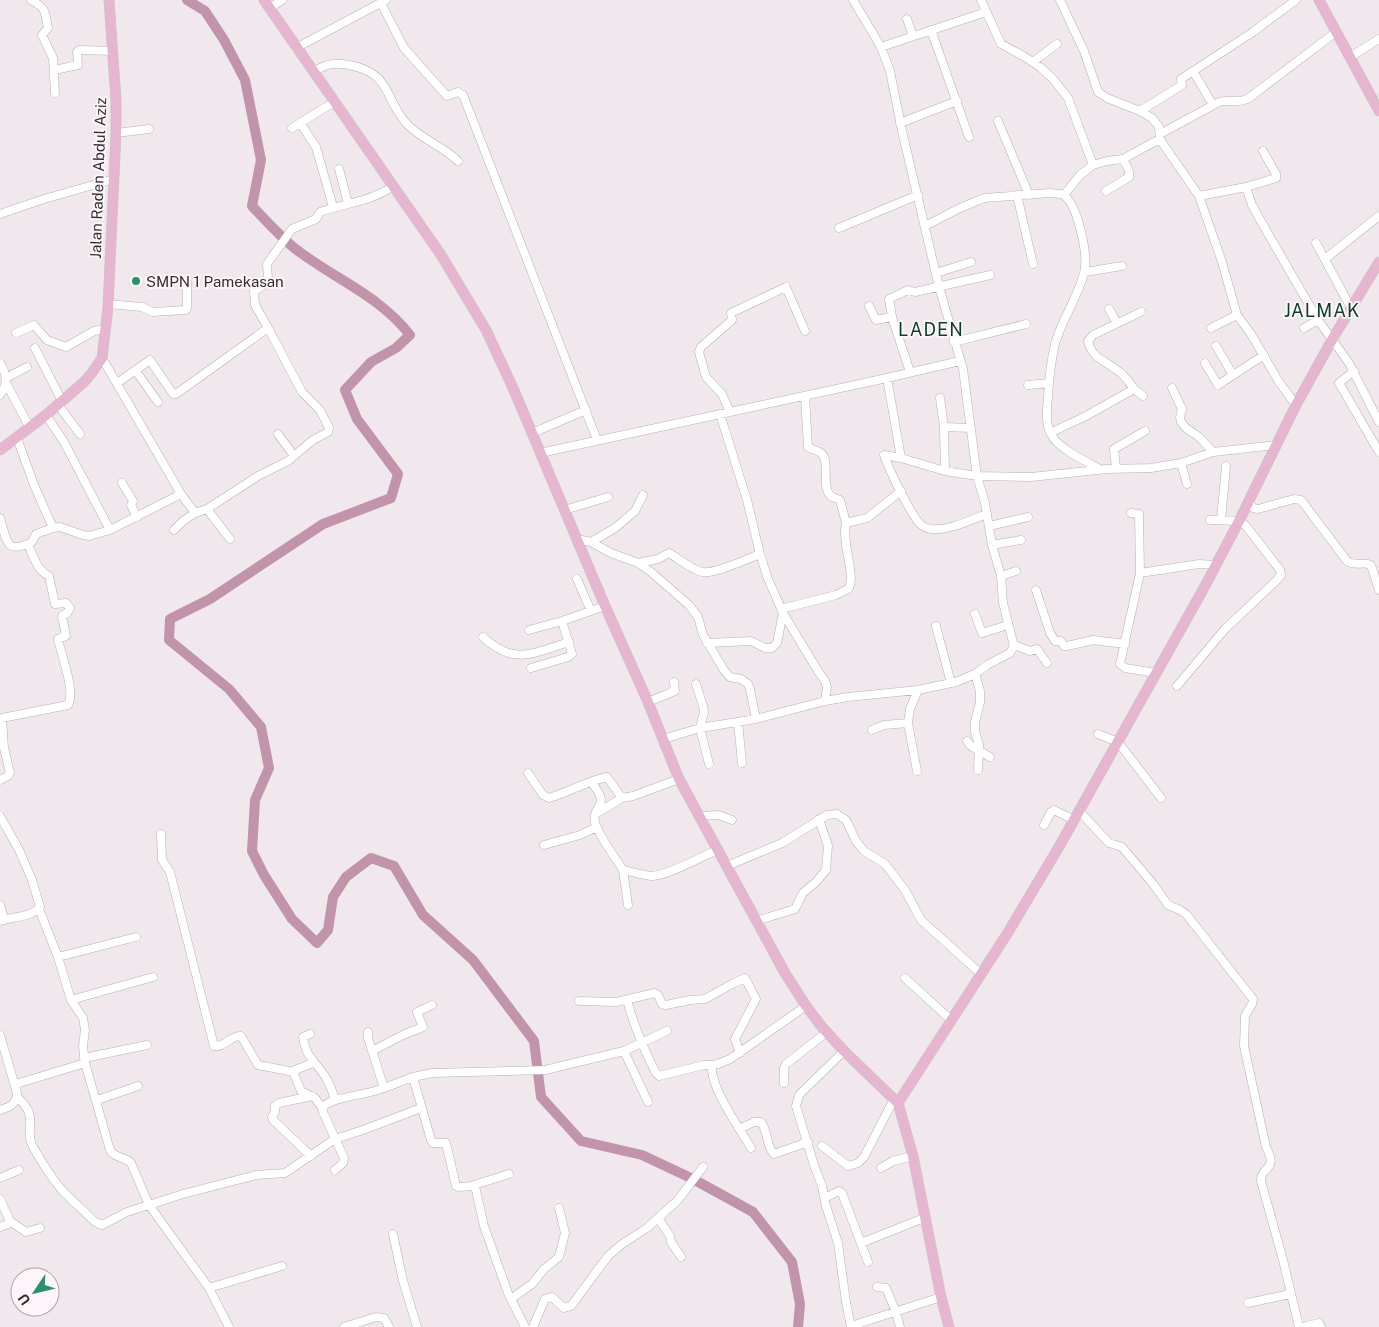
<svg xmlns="http://www.w3.org/2000/svg" width="1379" height="1327" font-family="'Public Sans',sans-serif">
	<style>
		.lines { fill: none; stroke-linecap: round; stroke-linejoin: round }
		.river { stroke: #c194ab; stroke-width: 10 }
		.minor-casing { stroke: #b8b0b4; stroke-width: 9 }
		.major-casing { stroke: #cac9c9; stroke-width: 11 }
		.minor { stroke: #fff; stroke-width: 8 }
		.major { stroke: #e6b6d0; stroke-width: 10 }
		.poi-dot { fill: #29916e; stroke: #fdf5f9; stroke-width: 2 }
		.labels { text-anchor: middle; dominant-baseline: central; stroke-width: 4; stroke-linejoin: round; paint-order: stroke }
		.street-label { font-size: 15px; fill: #322f31; stroke: #fdf5f9 }
		.poi-label { font-size: 15px; fill: #322f31; stroke: #fdf5f9; text-anchor: start }
		.quarter-label { font-size: 18px; letter-spacing: 1px; fill: #0c3e2e; stroke: #fdf5f9 }
	</style>
	<rect width="100%" height="100%" fill="#f0e8ec"/>
	<g class="lines">
		<path class="river" d="M187,0L205,11L224,40L245,80L261,160L252,206C265,220 278,234 293,247C332,278 378,294 410,335L396,348L371,362L345,390L357,419L398,474L391,498L323,524L210,599L170,619L169,640L229,689L261,727L269,768L255,800L252,851L264,875L292,919L317,943L328,930L333,897L346,877L371,858L394,866L423,915L473,960L534,1041L541,1097L581,1141L642,1155L693,1179L753,1212L792,1262L800,1304L798,1327"/>
		<defs>
			<path id="minor" d="M31,0C46,8 45,12 48,28L42,35L53,58L55,93
				M981,0L1001,44L1025,57L1040,67L1053,79L1068,98L1093,165
				M1060,0L1084,51L1098,92L1107,98L1140,111L1152,118L1159,127L1160,138
				M381,3L404,48L447,96L458,92L463,95L597,440
				M269,9L282,0
				M907,19L913,36
				M931,30L969,137
				M881,47L986,12
				M296,48L386,0
				M1350,57L1379,39
				M1033,62L1057,44
				M54,70L78,65L77,52L79,50L113,51
				M1193,71L1213,105
				M313,72C326,64 334,62 349,65C393,73 384,101 408,125C423,140 444,147 458,161
				M1140,111L1182,85L1181,79L1253,32L1296,0
				M998,121L1029,195
				M300,123L316,147L333,207
				M900,123L957,101
				M292,128L334,102
				M116,133L149,129
				M1160,134L1219,102C1229,99 1239,104 1249,98L1336,32
				M339,169L348,203
				M1246,187L1252,205L1267,232L1318,320L1349,363L1379,422
				M1106,191L1129,177V171L1123,159
				M1017,195L1033,264
				M1064,195L1080,175L1093,165L1107,161L1123,159L1156,141H1161L1199,196L1222,262L1237,315L1251,334L1279,382L1296,405
				M1199,196L1246,187L1276,178V174L1263,151
				M0,214L44,199L114,179
				M925,226L960,208L984,198L1050,193C1055,194 1061,193 1065,196C1078,207 1089,257 1084,273C1078,297 1062,319 1055,344C1051,361 1049,379 1048,397C1047,409 1045,423 1051,434C1058,449 1086,461 1100,469
				M839,228L918,195
				M1316,243L1351,308
				M1325,259L1379,216
				M1085,272L1122,266
				M936,273L971,262
				M108,304L142,307L153,312L186,310L187,308V282
				M869,306L876,320L892,317
				M1109,309L1117,323
				M268,328L255,305L254,291L267,283L268,279L267,264L292,229L316,219L320,212C345,203 369,202 392,187
				M1211,328L1237,315
				M1304,328L1318,320
				M16,333L34,325L47,340L66,347L94,331L106,329
				M954,342L1026,324
				M1216,346L1233,375
				M35,348L62,401
				M102,358L181,494L195,513
				M0,363C7,374 8,384 0,395
				M1205,363L1218,385L1264,355
				M135,370L158,402
				M1354,371L1339,383L1379,452
				M910,372L892,317L889,299L908,290L915,292L990,275
				M6,378L27,367
				M887,378L901,458
				M6,383L30,428
				M117,383L150,360L173,394H176L268,328L302,392L320,410L329,428L328,432L313,440L288,461L258,476L207,509L195,513L183,521L174,530
				M1028,385L1049,383
				M1172,388L1182,409L1180,417L1181,422L1186,428L1199,437L1213,452
				M1134,389L1143,396
				M805,396L808,447C812,450 818,450 822,454C830,462 821,485 830,495C832,498 837,498 840,500L846,523
				M940,398L944,427L945,471
				M58,405L80,434
				M730,412L722,394L706,377L699,352L701,347L732,320L731,313L786,287L805,331
				M720,414L747,500L760,554L768,579L783,613L818,671L825,681L827,687L825,701
				M46,415L64,442L110,530L181,494
				M944,427L970,428
				M532,433L586,410
				M1050,433L1086,416L1134,389C1129,382 1125,375 1118,371C1106,361 1092,359 1088,341L1093,335L1141,312
				M278,434L294,456
				M17,438L34,485L53,528
				M540,453L887,378L960,361
				M1181,463L1187,484
				M1116,468L1114,449L1145,431
				M122,483L133,501L131,505L137,517
				M1249,502L1253,508L1258,509L1294,499L1301,500L1347,561C1355,567 1363,561 1371,565L1379,590
				M207,509L230,539
				M564,510L608,497
				M1131,513L1139,514L1140,573
				M987,514C970,520 949,531 931,529C927,528 923,527 920,524C909,511 890,472 884,455L901,458L945,471L977,476L1031,477L1107,469L1151,468L1181,463L1213,452L1277,445
				M0,518C7,540 5,555 32,542L36,534L53,528L60,527L83,535L89,536L110,530
				M1221,520L1226,466
				M989,526L1028,517
				M577,539L591,542L615,528L635,511L643,495
				M591,542L611,553L638,563L651,572L689,605L698,617L703,635L724,670L730,677L741,679L748,684L750,689L756,719
				M992,545L1021,540
				M638,563L658,559L669,553C678,558 693,571 703,572C715,574 747,559 760,554
				M1001,576L1016,571
				M577,579L591,611
				M1036,590L1050,633L1055,641H1061L1064,646H1067L1093,640L1125,644
				M781,609L836,595L848,589C857,577 841,543 846,523L867,518L901,491
				M975,614L982,633L1008,625
				M936,626L951,683
				M529,630L562,621
				M483,637C514,666 533,653 569,642
				M707,643L751,641L765,648H772L777,643L783,613
				M1014,645L1030,651L1037,649L1047,663
				M531,668L568,657L572,654L562,621L605,606
				M1156,673L1125,668L1120,664L1140,573L1199,564L1216,565
				M975,674L980,691V702L975,722V732L979,745L978,770
				M696,684L703,706L704,712L700,728L709,764
				M1177,686L1225,629L1277,580L1281,575L1280,570L1246,526L1239,521L1210,520
				M648,702L675,691L674,682
				M738,722L742,763
				M908,723L917,771
				M872,730L884,725L908,723L910,709L918,690
				M1098,734L1118,742L1161,798
				M663,739L700,728L756,719L825,701L848,697L918,690L956,682L975,674L987,665L1010,653L1014,646L1003,603L1001,576L992,545L985,503L977,476L963,369L939,287L902,131L890,71L881,47L853,0
				M967,741L971,746L990,757
				M528,773L543,795L549,798C569,792 587,781 607,777L622,798
				M0,780L8,776L10,773L4,748L2,718L68,705C76,691 61,655 58,639L66,636L62,616L67,613L70,608L66,603L55,604L49,576C37,570 33,556 28,544
				M591,782C613,808 591,805 595,822C597,833 616,859 623,870C632,872 642,875 651,876C667,876 701,857 717,850
				M1079,811L1109,843L1122,847L1154,885L1168,905L1180,910L1186,914L1253,999L1252,1004L1245,1016L1244,1046L1266,1147C1279,1172 1261,1164 1261,1181L1283,1260L1299,1327
				M597,813L622,798L633,796L679,779
				M0,816L19,850L32,880L40,907C32,917 12,917 0,921
				M699,816L718,815L732,820
				M1044,825L1051,812L1054,810L1074,820
				M161,834L162,860L170,872L214,1046C224,1048 231,1035 241,1036L258,1065L294,1072
				M544,845L580,835L597,827
				M727,866L782,843L827,815L837,814L846,820L856,841L864,851L885,864L905,890L921,920L981,974
				M623,870L628,905
				M0,905L4,919
				M39,909L58,957L71,1000L83,1018L85,1030L83,1046L85,1063L110,1150C115,1159 125,1156 131,1163L149,1205L209,1288L229,1327
				M756,921L795,909L803,893L816,882L826,870L828,846L819,819
				M58,957L136,937
				M905,978L952,1021
				M71,1000L153,977
				M627,1000C634,1026 644,1050 656,1073L659,1076L704,1065H712
				M579,1001L616,1002L655,993L658,995L662,1004L666,1005L690,1000L705,999L732,984L745,978L756,999L735,1039L740,1053
				M310,1034L303,1037C306,1059 316,1061 326,1078C330,1085 333,1093 335,1100
				M0,1035L17,1093C17,1104 10,1107 0,1110
				M372,1051L403,1035L423,1027L417,1012L432,1005
				M624,1051L667,1031
				M844,1051L799,1095L796,1106L814,1165L822,1186L826,1206L838,1243L846,1302L851,1327
				M84,1058L147,1045
				M313,1063L295,1070L294,1074L301,1091L315,1098L323,1109
				M413,1077L431,1140L433,1143H446L456,1186L458,1187L475,1186L484,1226L508,1293L525,1327
				M784,1083V1068L786,1064L827,1032
				M16,1084L85,1063
				M384,1088L413,1077L432,1073L545,1070L624,1051L648,1102
				M17,1097C41,1118 23,1127 33,1147C41,1161 51,1177 61,1189C72,1201 84,1211 95,1222L102,1225L127,1212L183,1194L256,1175L285,1173L335,1139L363,1130L421,1108
				M97,1100L138,1086
				M739,1129L754,1122H761C768,1131 766,1146 774,1154L808,1142
				M822,1146L848,1166L858,1163L864,1157L894,1099
				M751,1148C740,1129 709,1086 712,1065L718,1064L730,1059L806,1006
				M311,1156L273,1120L272,1117L275,1112V1106L279,1103L312,1096
				M881,1168L893,1161L913,1156
				M335,1170L343,1163L344,1158L323,1112V1107C333,1096 369,1095 384,1088L368,1038V1032
				M0,1178L19,1170
				M474,1185L509,1174
				M825,1198L839,1191L842,1193L868,1262
				M0,1199L10,1221L8,1224L0,1227
				M658,1218L670,1236L671,1242L681,1257
				M10,1221L26,1232L40,1228
				M393,1234L403,1281L417,1327
				M861,1243L924,1218
				M877,1287L886,1288L896,1312L900,1327
				M209,1288L282,1266
				M511,1299L532,1284L544,1269L559,1257L565,1233L559,1208
				M1248,1303L1290,1294
				M851,1326L941,1297
				M344,1327L376,1317L384,1318L389,1327
				M533,1327L545,1299L552,1297L564,1308L571,1306L608,1256L622,1244L647,1228L677,1201L703,1167
				M1303,1327L1319,1323L1321,1327"/>
			<path id="major" d="M264,0L441,255L486,330L513,388L605,606L648,702L679,779L785,973L806,1006L822,1027L844,1051L898,1103L913,1156L941,1297L949,1327
				M1319,0L1379,111
				M0,450L46,415L84,382L91,374L102,358L108,307L116,133V100L109,0
				M898,1103L1007,934L1060,845L1205,586L1239,521L1296,405L1333,338L1379,262"/>
		</defs>
		<use href="#minor" class="minor-casing"/>
		<use href="#major" class="major-casing"/>
		<use href="#minor" class="minor"/>
		<use href="#major" class="major"/>
	</g>
	<circle class="poi-dot" cx="136" cy="281" r="5"/>
	<g class="labels">
		<g class="street-label">
			<text transform="translate(98 178) rotate(-88)">Jalan Raden Abdul Aziz</text>
		</g>
		<g class="poi-label">
			<text x="146" y="281">SMPN 1 Pamekasan</text>
		</g>
		<g class="quarter-label">
			<text x="1322" y="310">JALMAK</text>
			<text x="931" y="329">LADEN</text>
		</g>
	</g>
	<g transform="translate(35 1292) rotate(235)"><circle r="24" fill="#fdf5f9" stroke="#aca6a9"/>
	<path d="M0-4L9 19L0 12L-9 19Z" fill="#29916e"/>
	<text y="-8" font-size="14" font-weight="bold" text-anchor="middle" fill="#322f31">U</text>
	</g>
</svg>
